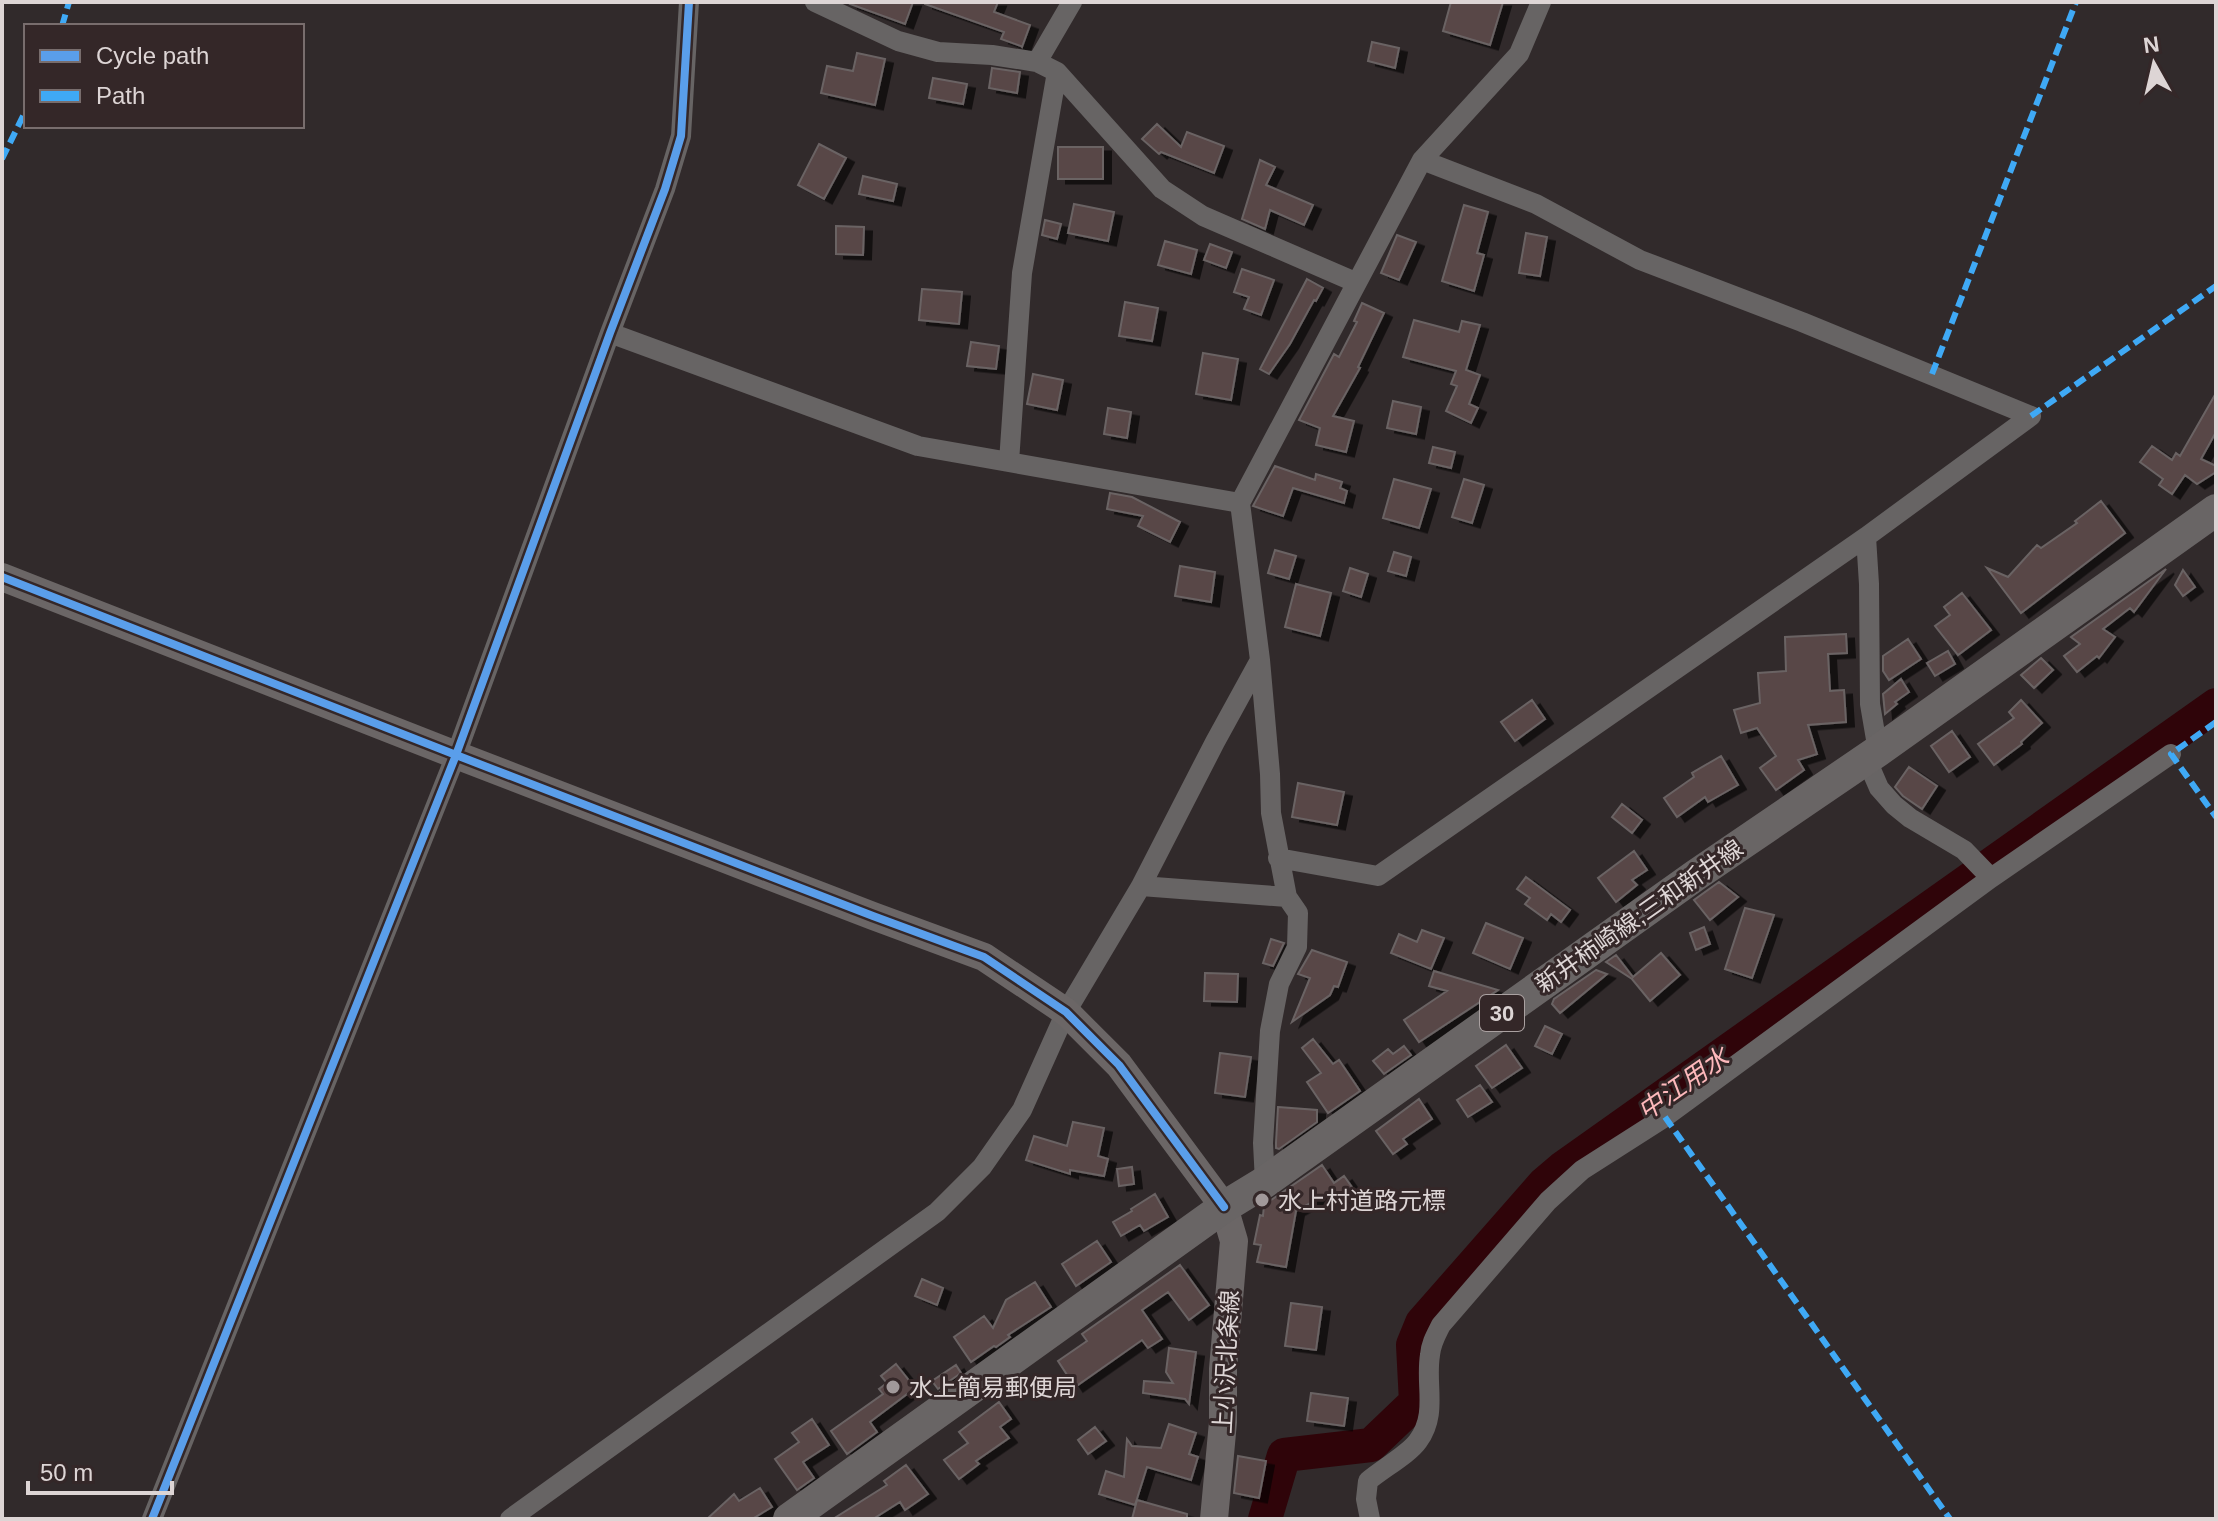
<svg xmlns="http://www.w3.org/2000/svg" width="2218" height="1521" font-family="Helvetica,'Noto Sans JP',sans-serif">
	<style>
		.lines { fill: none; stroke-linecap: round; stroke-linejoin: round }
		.river { stroke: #2f0409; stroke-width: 34 }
		.building { fill: #584647; stroke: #6a6364; stroke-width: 2; filter: url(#shadow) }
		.street { stroke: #676464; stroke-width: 20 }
		.secondary { stroke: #6b6666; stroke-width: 28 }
		.primary { stroke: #696565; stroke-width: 32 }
		.quiet { stroke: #3fa9f5; stroke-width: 6; stroke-dasharray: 12 6; stroke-linecap: butt }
		.cycleway-casing { stroke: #342728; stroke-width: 13 }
		.cycleway { stroke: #5a9eea; stroke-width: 8 }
		.poi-dot { fill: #a1999a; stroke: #342728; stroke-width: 3 }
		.labels { text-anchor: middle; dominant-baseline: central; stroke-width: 6; stroke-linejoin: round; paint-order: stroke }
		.shield { fill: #342728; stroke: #aaa1a1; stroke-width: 2 }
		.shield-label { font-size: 22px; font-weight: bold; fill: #ddd5d5 }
		.street-label { font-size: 24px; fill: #ddd5d5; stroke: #342728 }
		.poi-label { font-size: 24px; fill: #ddd5d5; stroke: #342728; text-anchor: start }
		.water-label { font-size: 26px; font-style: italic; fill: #feb9bc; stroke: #342728 }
	</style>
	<defs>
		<filter id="shadow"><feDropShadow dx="8" dy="4.5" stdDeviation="0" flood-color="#0009"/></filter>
	</defs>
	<rect width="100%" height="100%" fill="#312a2b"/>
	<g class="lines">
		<path class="river" d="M1265,1519L1284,1455L1371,1445L1416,1402L1413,1345L1422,1323L1544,1184L1564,1167L2216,705"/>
	</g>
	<path class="building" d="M851,2H913L905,24L850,4Z
		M925,2H998L994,12L1030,25L1022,47L1021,46L1001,39L1004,32L925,4Z
		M1451,2H1503L1490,45L1443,31Z
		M1372,42L1399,48L1395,68L1368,61Z
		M857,53L885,59L875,105L821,93L827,66L853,71Z
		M992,68L1020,72L1017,93L989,88Z
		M933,78L967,84L963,104L929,98Z
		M1157,124L1181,147L1187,132L1224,146L1214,173L1161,152L1159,154L1142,139Z
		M819,144L846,158L824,199L798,185Z
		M1058,147H1103V179H1058Z
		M1260,160L1275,167L1266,185L1313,205L1304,225L1270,210L1265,229L1242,219Z
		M863,176L897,184L893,201L859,194Z
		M1074,204L1114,212L1108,241L1068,233Z
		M1464,205L1488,212L1477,253L1484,255L1474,291L1442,281Z
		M1045,220L1061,224L1057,239L1042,235Z
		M836,226L864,227L863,255L836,254Z
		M1526,233L1547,237L1540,276L1519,273Z
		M1397,235L1416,242L1399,280L1381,273Z
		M1165,241L1197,250L1191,274L1158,265Z
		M1210,244L1232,252L1226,268L1204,260Z
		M1242,269L1274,280L1261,315L1244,309L1249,297L1234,292Z
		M1307,279L1323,288L1316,301L1314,300L1290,344L1269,374L1260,369Z
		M922,289L962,292L959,324L919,320Z
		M1125,302L1158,308L1152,341L1119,336Z
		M1362,303L1384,313L1358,367L1360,368L1333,416L1354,421L1346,452L1316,445L1320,428L1299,420L1334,354L1339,357L1357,322L1354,321Z
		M1414,320L1459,332L1462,321L1480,325L1466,370L1480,375L1469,404L1478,408L1471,423L1446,411L1457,386L1451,384L1456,371L1403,357Z
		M971,342L999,346L996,369L967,366Z
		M1203,353L1238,359L1231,400L1196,394Z
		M1033,374L1063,380L1057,410L1027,404Z
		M2216,393V432L2201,459L2216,466V472L2197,484L2185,475L2172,494L2159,485L2163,479L2140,462L2152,446L2172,460L2176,453L2180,456Z
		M1393,401L1421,407L1416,434L1387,428Z
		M1108,408L1131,412L1127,438L1104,434Z
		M1433,447L1455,452L1451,468L1429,463Z
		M1275,466L1315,480L1316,474L1342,482L1340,488L1347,491L1344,503L1293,488L1283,516L1253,506Z
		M1394,479L1431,489L1419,528L1383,518Z
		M1464,479L1484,485L1472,523L1452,517Z
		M1110,493L1132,497L1180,522L1170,542L1138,526L1143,516L1107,509Z
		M2101,501L2125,533L2021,613L1987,568L2008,577L2037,545L2041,548L2077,523L2075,521Z
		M1275,550L1296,556L1289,579L1268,573Z
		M1394,552L1411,557L1406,576L1388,571Z
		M1180,566L1215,572L1211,602L1175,596Z
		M1350,568L1368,574L1361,597L1343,591Z
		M2166,569L2134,612L2130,608L2103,629L2115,637L2099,658L2097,656L2077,672L2064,656L2080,644L2071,637Z
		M2183,570L2195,587L2183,596L2175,585Z
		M1296,584L1331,593L1320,636L1285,627Z
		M1962,593L1991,630L1958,655L1935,626L1950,615L1944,607Z
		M1846,634L1847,653L1828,654L1830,691L1844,690L1846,722L1808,725L1817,754L1798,760L1804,770L1776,790L1760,768L1776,756L1757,728L1741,733L1734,710L1760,703L1758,673L1786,671L1785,637Z
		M1908,639L1921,659L1889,680L1883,671V656Z
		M1948,651L1955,664L1935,676L1927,663Z
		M2041,658L2053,670L2034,688L2021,675Z
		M1901,679L1909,692L1895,702L1897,704L1885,714L1883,694Z
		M1532,700L1545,719L1515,741L1501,722Z
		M2021,700L2042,723L2021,742L2022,744L1994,765L1978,744L2014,718L2009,712Z
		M1952,731L1970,757L1949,772L1931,746Z
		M1721,756L1738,785L1708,802L1705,797L1677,817L1664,798L1694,777L1692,773Z
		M1909,767L1937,786L1922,809L1903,796L1895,787Z
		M1298,783L1344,792L1337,825L1292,817Z
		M1622,804L1642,820L1632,833L1612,817Z
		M1634,851L1647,870L1632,880L1637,885L1616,902L1598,878Z
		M1526,877L1570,910L1561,922L1551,914L1547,920L1525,904L1530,898L1517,889Z
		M1719,882L1738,897L1710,920L1694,900Z
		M1745,908L1774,915L1752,978L1725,969Z
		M1486,923L1523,938L1510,969L1473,953Z
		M1704,927L1710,944L1696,950L1690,933Z
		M1422,930L1444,938L1431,969L1391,953L1399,934L1417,942Z
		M1271,939L1284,943L1273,966L1263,963Z
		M1312,950L1347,962L1338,987L1334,986L1330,995L1292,1022L1310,978L1298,974Z
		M1661,953L1680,975L1650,1001L1632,979L1606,962L1616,955L1633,977Z
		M1596,970L1607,974L1560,1013L1552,1004L1554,999Z
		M1434,971L1498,990L1419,1042L1404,1020L1447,991L1429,986Z
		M1205,973L1238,974L1237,1002L1204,1001Z
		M1545,1026L1562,1034L1552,1054L1535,1046Z
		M1313,1039L1333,1064L1339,1060L1360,1091L1328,1113L1307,1082L1321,1073L1302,1048Z
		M1506,1045L1522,1068L1492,1088L1476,1066Z
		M1404,1046L1411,1055L1384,1074L1373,1061L1388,1049L1393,1054Z
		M1220,1053L1251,1057L1245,1097L1215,1093Z
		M1480,1085L1492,1102L1468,1117L1457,1100Z
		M1419,1099L1432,1119L1403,1139L1407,1144L1393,1154L1376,1131Z
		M1278,1107L1317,1110V1122L1279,1149L1276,1148V1143Z
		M1073,1122L1104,1128L1098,1156L1108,1159L1104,1176L1070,1170V1174L1026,1160L1034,1136L1067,1146Z
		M1322,1165L1334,1183L1344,1176L1354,1190L1338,1200L1332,1191L1296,1211L1286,1267L1257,1262L1261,1245L1254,1244L1260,1215L1263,1216L1264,1205Z
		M1132,1167L1134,1184L1119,1186L1117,1169Z
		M1155,1194L1168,1217L1144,1231L1140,1225L1121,1236L1113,1222L1132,1211L1131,1209Z
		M1097,1241L1111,1262L1076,1286L1062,1264Z
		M1180,1265L1209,1305L1189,1320L1168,1292L1142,1310L1162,1339L1148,1348L1142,1340L1075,1387L1058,1361L1087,1341L1082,1334Z
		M922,1279L943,1288L937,1305L915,1296Z
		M1035,1282L1051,1307L1008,1335L1010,1337L996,1347L994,1346L971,1362L954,1337L984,1316L993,1328L1006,1300Z
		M1291,1303L1322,1307L1316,1350L1285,1346Z
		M1169,1348L1196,1352L1189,1404L1185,1399L1143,1393L1144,1381L1173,1383L1166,1372Z
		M896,1364L915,1388L870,1422L877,1432L847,1454L831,1431L883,1394L879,1389L887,1383L881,1376Z
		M956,1365L961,1373L938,1389L932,1381Z
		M1311,1393L1348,1398L1344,1426L1307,1421Z
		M999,1402L1011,1419L1000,1427L1009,1438L976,1461L979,1464L959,1479L944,1460L968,1443L959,1432Z
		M812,1419L829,1445L803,1462L814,1478L797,1490L775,1459L799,1442L792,1433Z
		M1169,1424L1196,1433L1189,1454L1198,1457L1191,1480L1147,1467L1135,1505L1099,1494L1106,1471L1124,1477L1127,1439L1132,1446L1161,1448Z
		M1095,1427L1106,1441L1088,1454L1078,1440Z
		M1238,1456L1266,1461L1259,1498L1234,1493Z
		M906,1465L928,1494L905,1510L900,1502L873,1519H833L887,1485L884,1481Z
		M760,1488L772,1507L752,1519H707L734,1494L739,1501Z
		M1137,1500L1187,1514V1519H1132Z"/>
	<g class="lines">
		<path class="street" d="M815,2L898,41L938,52L992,55L1037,62L1057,72L1162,189L1203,216L1355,282
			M1037,62L1072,2
			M1422,160L1536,204L1640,260L1802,322L2031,416
			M610,333L918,446L1240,503
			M1009,462L1022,273L1057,72
			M1866,537L1869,584L1870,704L1878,751
			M1866,758L1879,788L1894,805L1910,818L1964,850L1991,878
			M1278,858L1378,876L1866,537L2031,416
			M1141,886L1287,897
			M1265,1182L1263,1143L1270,1031L1279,984L1297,947L1298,913L1287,897L1271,813L1270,774L1260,660L1240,503L1422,160L1519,54L1541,2
			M152,1519L456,755L610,333L665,189L681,136L689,2
			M510,1519L937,1212L982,1167L1022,1110L1066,1012L1141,886L1215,742L1260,660
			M1370,1519L1366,1499L1368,1481C1382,1469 1409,1454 1418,1441C1438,1414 1425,1385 1430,1355C1431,1343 1436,1335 1441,1325L1548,1201L1582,1170L1665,1117L1991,878L2171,754"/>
		<path class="secondary" d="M2,577L456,755L873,916L984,957L1066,1012L1119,1065L1224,1207L1234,1241L1223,1369V1422L1214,1519"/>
		<path class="primary" d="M789,1519L1224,1207L1265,1182L1696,875L1878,751L2216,510"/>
		<path class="quiet" d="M62,26L69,2
			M2,159L26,110
			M1932,374L2076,2
			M2031,416L2216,286
			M2216,722L2171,754L2216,817
			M1665,1117L1950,1519"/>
		<defs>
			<path id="cycleway" d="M2,577L456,755L873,916L984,957L1066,1012L1119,1065L1224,1207
				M152,1519L456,755L610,333L665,189L681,136L689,2"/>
		</defs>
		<use href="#cycleway" class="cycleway-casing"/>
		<use href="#cycleway" class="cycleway"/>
	</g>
	<g class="poi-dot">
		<circle cx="1262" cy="1200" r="8"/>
		<circle cx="893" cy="1387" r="8"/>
	</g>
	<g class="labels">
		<rect class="shield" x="1480" y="995" width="44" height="36" rx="6"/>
		<g class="shield-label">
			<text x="1502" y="1013">30</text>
		</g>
		<g class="street-label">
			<text transform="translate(1639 916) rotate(-35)">新井柿崎線;三和新井線</text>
			<text transform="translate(1226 1362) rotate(-87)">上小沢北条線</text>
		</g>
		<g class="poi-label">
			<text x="1278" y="1200">水上村道路元標</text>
			<text x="909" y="1387">水上簡易郵便局</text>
		</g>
		<g class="water-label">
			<text transform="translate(1683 1084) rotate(-35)">中江用水</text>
		</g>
	</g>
	<rect width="2218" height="1521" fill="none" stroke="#ddd5d5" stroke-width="8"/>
	<rect x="24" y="24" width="280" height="104" fill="#342728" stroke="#786d6d" stroke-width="2"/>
	<rect x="40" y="50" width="40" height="12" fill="#5a9eea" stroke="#786d6d" stroke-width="2"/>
	<text x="96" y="64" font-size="24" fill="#ddd5d5">Cycle path</text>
	<rect x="40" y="90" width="40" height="12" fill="#3fa9f5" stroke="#786d6d" stroke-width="2"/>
	<text x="96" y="104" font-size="24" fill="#ddd5d5">Path</text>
	<g transform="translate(2154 64) rotate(352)" stroke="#342728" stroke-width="6" paint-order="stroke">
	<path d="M0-6L14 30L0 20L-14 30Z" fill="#ddd5d5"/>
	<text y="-12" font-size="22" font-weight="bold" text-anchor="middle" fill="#ddd5d5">N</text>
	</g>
	<path d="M28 1481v12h144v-12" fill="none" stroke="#ddd5d5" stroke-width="4"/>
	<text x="40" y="1481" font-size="24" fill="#ddd5d5" stroke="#342728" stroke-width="6" paint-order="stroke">50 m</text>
</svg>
